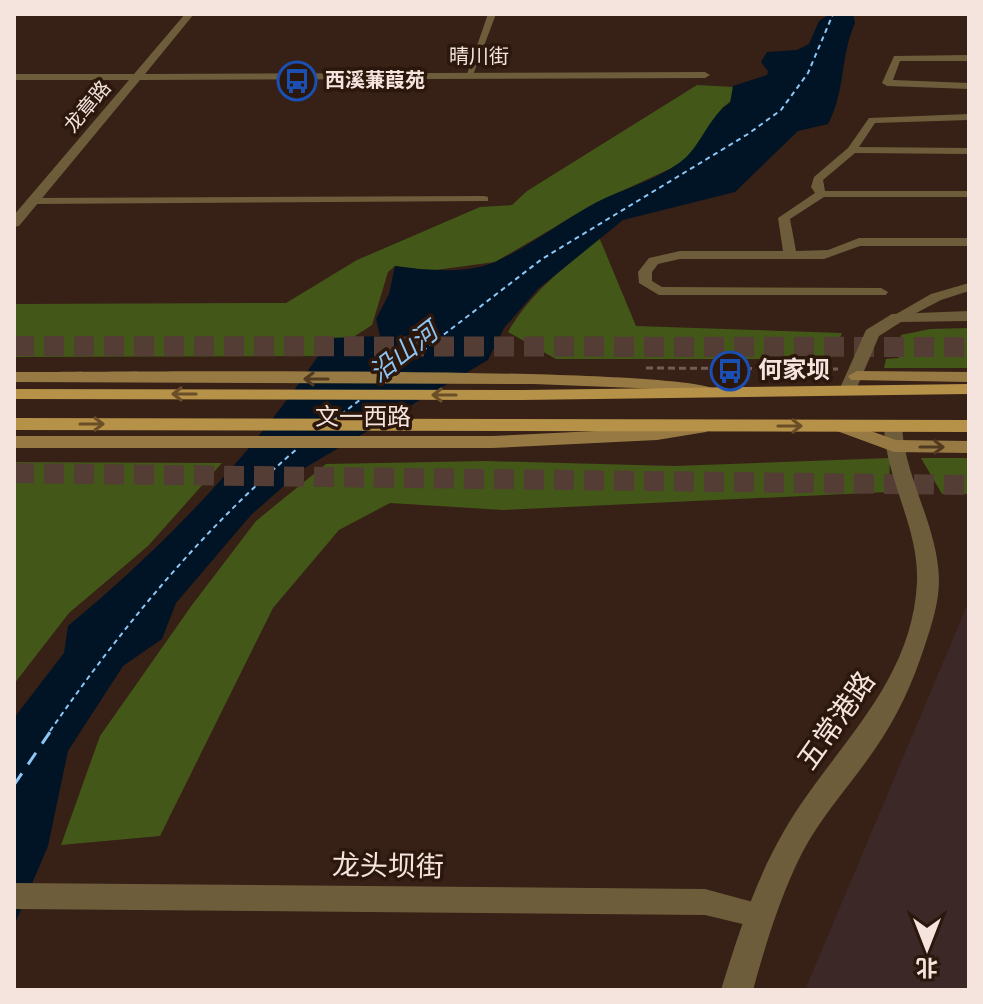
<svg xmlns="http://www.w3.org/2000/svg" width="983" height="1004" font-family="Spectral,'Noto Sans SC',serif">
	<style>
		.commercial { fill: #3c2826 }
		.green { fill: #435718 }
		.water { fill: #001426 }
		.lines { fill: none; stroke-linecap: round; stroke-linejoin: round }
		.ferry-far1 { stroke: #8dc6f5; stroke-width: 2; stroke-dasharray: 5 4; stroke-linecap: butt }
		.ferry { stroke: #8dc6f5; stroke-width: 3; stroke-dasharray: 14 11; stroke-linecap: butt }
		.trunk-tunnel { stroke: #533d34; stroke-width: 20; stroke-dasharray: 20 10; stroke-linecap: butt }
		.path { stroke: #725d54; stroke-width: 3; stroke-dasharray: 7 4; stroke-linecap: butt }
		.minor { fill: #6e5d3b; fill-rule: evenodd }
		.tertiary { fill: #6e5d3b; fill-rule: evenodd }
		.secondary { fill: #977a43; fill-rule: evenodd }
		.primary { fill: #b69148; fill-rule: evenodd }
		.oneway { stroke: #513a20 }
		.oneway2 { stroke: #6a4e28 }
		.labels { text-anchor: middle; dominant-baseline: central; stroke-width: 7; stroke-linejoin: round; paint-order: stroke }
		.far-street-label { font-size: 20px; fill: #f4e4dd; stroke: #2c170d }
		.far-poi-label { font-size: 20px; font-weight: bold; fill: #f4e4dd; stroke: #2c170d; text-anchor: start }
		.poi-label { font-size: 24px; font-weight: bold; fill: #f4e4dd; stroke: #2c170d; text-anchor: start }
		.street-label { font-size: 24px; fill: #f4e4dd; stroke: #2c170d }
		.water-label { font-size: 26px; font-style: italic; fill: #8dc6f5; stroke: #2c170d }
		.near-street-label { font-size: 28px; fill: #f4e4dd; stroke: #2c170d }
	</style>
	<rect width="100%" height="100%" fill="#372016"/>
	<path class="commercial" d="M969,601V990H805Z"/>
	<path class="green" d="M697,85L733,87L732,100L722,108L695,150L678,165L596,203L495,262L428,271L395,266L388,272L372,325L324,356L14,357V304L286,303L357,260L480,207L512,205L527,191Z
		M599,237L636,326L842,333L831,359H556L508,332C531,292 565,267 599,237Z
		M969,328V368H884L886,359L899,358L896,350L901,335L930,329Z
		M890,458L889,492L503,510L390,503L339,530L273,608L160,836L61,845L100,736L192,605L256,521L326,464L486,461L674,466Z
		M921,458H969V494H942Z
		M14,462L222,463L148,546L69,613L14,684Z"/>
	<path class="water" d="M830,14H853L855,23C840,56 846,90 828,124L798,131L735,192L623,220L538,289L504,328L488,360L303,469L251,515L176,603L162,639L123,666L68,751L48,846L14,926V718L64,653L68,626C168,543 259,448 330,338L380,336L376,319L389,294L395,266C427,270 466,275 497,261C532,245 563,220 597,202C623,189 656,180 679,163C701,148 708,116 730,103L733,86L767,75L768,71L761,62L767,52L797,50L809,44L819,21Z"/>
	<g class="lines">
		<path class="ferry-far1" d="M394,373L542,259L748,134L781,110L808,73L833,14
			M334,420L361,399
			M50,731C123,626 201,531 298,448"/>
		<path class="ferry" d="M14,785L52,729"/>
		<path class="trunk-tunnel" d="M14,346L969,347
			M14,473L969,485"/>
		<path class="path" d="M646,368L838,369"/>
		<path class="minor" d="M488,14H496L473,75L466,77Z
			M969,55V61H900L893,80L969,83V89L887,86L882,83L894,56Z
			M969,114V120L875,123L859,147L969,148V154L855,153L823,180L825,191H969V197H824L790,219L796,251L828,250L859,238H969V246H860L824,259H680L658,264L652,272V281L662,287L881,288L888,292L886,295H659L639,283L638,272L649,258L680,251H783L778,218L815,193L811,187L814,177L848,148L869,118Z
			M484,196L488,197V201L33,204L27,201L33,198Z
			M969,283V291L941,300L903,320L898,321L891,317L931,294Z
			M14,883L705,889L768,906L772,915L768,924L759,928L705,915L14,909Z"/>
		<path class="tertiary" d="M185,14H194L145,74L705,72L710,75L705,78L140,80L19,226L14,227V215L129,80H14V74H134Z
			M969,311V321L901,322L879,336L855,392H843L840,388L866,330L892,314Z
			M893,421L902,427C905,479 938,526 939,580C939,602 932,624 925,645C913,682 898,716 875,749C851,784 822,815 802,853C780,897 766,943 753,990H721C738,935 755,881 784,831C832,748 912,686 917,582C919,527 886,480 884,427Z"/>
		<path class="secondary" d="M857,371L969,372V382L851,380L848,376Z
			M14,372C94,372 693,365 718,391L709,396L661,389L534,384L14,382Z
			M843,421L896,440L969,441V453L894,452L837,431L834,427Z
			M700,422L709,428L706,432L657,440L492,448H14V436H492L657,428Z"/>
		<path class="primary" d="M969,384V394L522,400L14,399V389L522,390Z
			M14,418L969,420V432L14,430Z"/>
	</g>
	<defs><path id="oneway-shaft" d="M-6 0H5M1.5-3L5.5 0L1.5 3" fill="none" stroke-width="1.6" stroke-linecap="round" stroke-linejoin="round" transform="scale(2)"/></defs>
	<g class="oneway">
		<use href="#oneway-shaft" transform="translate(316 379) rotate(-180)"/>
		<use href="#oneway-shaft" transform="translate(932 447)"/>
	</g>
	<g class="oneway2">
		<use href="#oneway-shaft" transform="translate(184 394) rotate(-180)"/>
		<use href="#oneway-shaft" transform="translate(444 395) rotate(-180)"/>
		<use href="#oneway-shaft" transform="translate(92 424)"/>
		<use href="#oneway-shaft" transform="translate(790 426)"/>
	</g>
	<defs>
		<symbol id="bus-ring" viewBox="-11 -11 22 22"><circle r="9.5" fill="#2c170d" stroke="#1a4fb4" stroke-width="1.5"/><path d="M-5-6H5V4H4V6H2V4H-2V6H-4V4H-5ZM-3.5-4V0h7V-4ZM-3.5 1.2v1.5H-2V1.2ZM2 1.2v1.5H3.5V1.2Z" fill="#1a4fb4"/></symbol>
	</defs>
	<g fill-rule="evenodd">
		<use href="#bus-ring" x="275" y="59" width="44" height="44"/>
		<use href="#bus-ring" x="708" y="349" width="44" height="44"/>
	</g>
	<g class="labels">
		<g class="far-street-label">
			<text x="479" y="57">晴川街</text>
			<text transform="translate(88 107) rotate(-50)">龙章路</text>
		</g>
		<g class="far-poi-label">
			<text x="325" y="81">西溪蒹葭苑</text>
		</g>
		<g class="poi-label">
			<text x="758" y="371">何家坝</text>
		</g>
		<g class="street-label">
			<text x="363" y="418">文一西路</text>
		</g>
		<g class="water-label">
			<text transform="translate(404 353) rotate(-38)">沿山河</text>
		</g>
		<g class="near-street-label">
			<text transform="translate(837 721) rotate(-55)">五常港路</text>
			<text transform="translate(388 867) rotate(1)">龙头坝街</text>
		</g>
	</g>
	<rect width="983" height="1004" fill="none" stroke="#f4e4dd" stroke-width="32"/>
	<g transform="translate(927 948) rotate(180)" stroke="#2c170d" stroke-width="6" paint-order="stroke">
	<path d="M0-6L14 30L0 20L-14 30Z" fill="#f4e4dd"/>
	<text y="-12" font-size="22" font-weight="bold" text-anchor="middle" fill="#f4e4dd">北</text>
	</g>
</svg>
